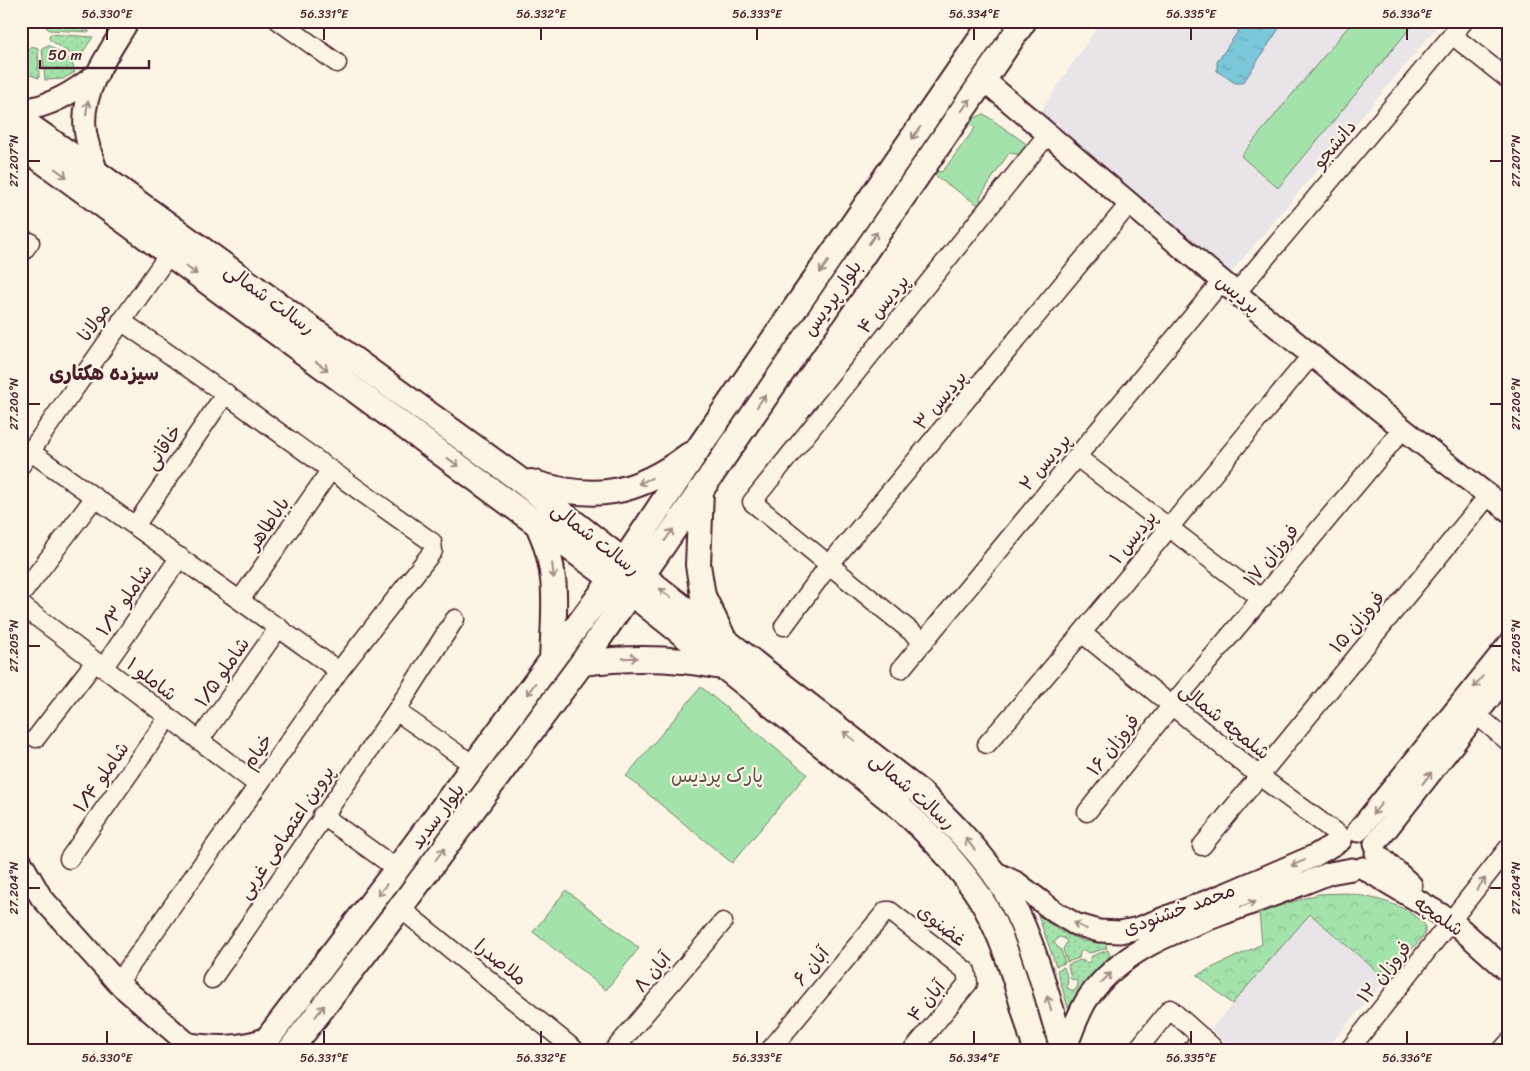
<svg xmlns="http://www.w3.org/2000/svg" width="1530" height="1071" font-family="Sriracha,'Playpen Sans Arabic',sans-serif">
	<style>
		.built { fill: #e8e4e8 }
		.grass { fill: url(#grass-dots); stroke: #76816b }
		.forest { fill: url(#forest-crowns); stroke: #76816b }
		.green { fill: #a3e3ab; stroke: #76816b }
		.water { fill: url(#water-ripples); stroke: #668493 }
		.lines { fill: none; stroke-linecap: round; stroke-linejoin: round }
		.minor-casing { stroke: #4a1f2b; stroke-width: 21 }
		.tertiary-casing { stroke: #4a1f2b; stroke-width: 25 }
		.secondary-casing { stroke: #4a1f2b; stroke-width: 28 }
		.minor { stroke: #fcf5e5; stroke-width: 18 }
		.tertiary { stroke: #fcf5e5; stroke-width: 21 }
		.secondary { stroke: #fcf5e5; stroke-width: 24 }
		.oneway { stroke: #a38a88 }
		.ticks { fill: none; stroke: #4a1f2b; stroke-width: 2 }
		.labels { text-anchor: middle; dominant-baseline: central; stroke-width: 4.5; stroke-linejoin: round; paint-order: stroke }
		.street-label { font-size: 19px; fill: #4a1f2b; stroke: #fcf5e5 }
		.park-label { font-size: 19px; fill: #60504b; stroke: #fcf5e5 }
		.neighbourhood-label { font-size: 20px; font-weight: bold; fill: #4a1f2b; stroke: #fcf5e5 }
		.neatline { fill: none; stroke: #4a1f2b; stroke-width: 2 }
		.ticks-label { font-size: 12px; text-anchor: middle; fill: #4a1f2b }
	</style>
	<defs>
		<pattern id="grass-dots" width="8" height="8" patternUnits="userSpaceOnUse" patternTransform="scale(1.25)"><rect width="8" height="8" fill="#a3e3ab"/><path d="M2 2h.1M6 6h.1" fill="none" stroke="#8ec293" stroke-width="1.8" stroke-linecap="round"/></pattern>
		<pattern id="forest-crowns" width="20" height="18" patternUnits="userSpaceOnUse" patternTransform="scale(1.25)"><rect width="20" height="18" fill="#a3e3ab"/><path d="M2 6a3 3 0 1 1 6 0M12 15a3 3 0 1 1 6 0" fill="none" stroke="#8ec293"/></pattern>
		<pattern id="water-ripples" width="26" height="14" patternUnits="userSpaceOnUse" patternTransform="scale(1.25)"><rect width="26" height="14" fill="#79c7d8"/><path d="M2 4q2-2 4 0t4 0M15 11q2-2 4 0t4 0" fill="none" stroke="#6aaaba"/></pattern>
	</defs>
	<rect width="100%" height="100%" fill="#fcf5e5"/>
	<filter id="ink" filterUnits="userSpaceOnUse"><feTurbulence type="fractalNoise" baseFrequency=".02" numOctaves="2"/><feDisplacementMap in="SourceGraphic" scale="10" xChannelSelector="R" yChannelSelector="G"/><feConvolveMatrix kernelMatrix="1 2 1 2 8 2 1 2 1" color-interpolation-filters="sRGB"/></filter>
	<g filter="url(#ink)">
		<path class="built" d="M1101,21H1442L1230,274L1039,114Z
			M1309,914L1386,979L1325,1050H1235L1211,1029Z"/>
		<path class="grass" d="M48,21H75L90,32L49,30L44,25Z
			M50,34L93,37L78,59L49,39Z
			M48,45L71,60L75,72L63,79L45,80L42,48Z
			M32,46L38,48L39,78L21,72V62Z
			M1038,915C1054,928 1083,947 1105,942L1107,948L1090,953L1083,950L1080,952L1079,958L1067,962L1063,949L1067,942L1064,938L1059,937L1054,943L1061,950L1065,963L1056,966Z
			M1108,950L1110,956L1092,977L1069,1011L1057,970L1064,967L1068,979L1067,988L1074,991L1078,986L1077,981L1071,979L1068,965L1080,960L1089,963L1092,956Z"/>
		<path class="forest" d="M1346,893C1374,898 1405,903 1425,925V934L1386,979L1310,914L1232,1004L1197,975L1262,944L1259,912L1319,894Z"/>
		<path class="green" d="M1353,21H1416L1278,188L1241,156Z
			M984,114L1028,145L1023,155L1009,153L980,197L981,207L931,173L943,171L975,128L968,121Z
			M701,687L807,774L732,863L626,776Z
			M566,890L639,948L606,990L533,932Z"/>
		<path class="water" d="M1245,21H1284L1243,83H1235L1217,71V62Z"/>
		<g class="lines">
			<defs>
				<path id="minor" d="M279,21L337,63
					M1452,35L1509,80
					M21,254L30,242
					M1236,293L1464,21
					M31,452L339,671
					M1077,457L1262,599
					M21,465L169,254
					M135,526L226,393
					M21,595L95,497
					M240,600L330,471
					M21,605L258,785
					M784,626L829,565L1130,203
					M1083,634L1258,775L1343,838
					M924,642L752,502L1048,134
					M103,668L180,557
					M901,669L1222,281
					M396,711L475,766
					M1477,715L1509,742
					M36,738L95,662
					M199,741L279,627
					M987,744C1098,617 1203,485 1311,356
					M1087,812L1172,705L1402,430
					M322,815L397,869
					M1202,846L1488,496
					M69,859L168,718
					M400,908L575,1050
					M212,979L396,711L455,619
					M118,983L339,671L433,551L432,542C327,469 226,392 121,321
					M614,1050L723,922
					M770,1050L886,911H890L966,971L968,983L913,1050
					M1137,1050L1170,1009L1216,1050
					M1192,1050L1202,1037
					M1349,1050L1509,847
					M1502,1050L1509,1042"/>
				<path id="tertiary" d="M983,79C1156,226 1328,374 1509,511
					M21,110C51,107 75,91 98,73
					M97,173C93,158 86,143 85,128C81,89 110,52 128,21
					M1358,831L1509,644
					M1375,844L1509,673
					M1376,853L1411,885
					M21,862L41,897L118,983L188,1044L192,1050
					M1363,868L1452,921L1509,972
					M994,872L1017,883L1055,912L1075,924L1099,931L1120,932L1139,928L1228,893L1314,856L1341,840
					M188,1044C220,1048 238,1048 269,1038
					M1065,1050C1072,1032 1078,1013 1088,998C1123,948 1179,930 1233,910C1266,898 1298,886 1330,873L1352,869"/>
				<path id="secondary" d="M21,120L97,173L517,478L921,793C946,818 972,843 993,872C1030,923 1045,990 1063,1050
					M21,145L630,592L901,808C929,834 957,863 979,896C1008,942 1020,998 1036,1050
					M531,482C594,502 636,495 689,455
					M701,491L698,565L703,596L722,635
					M538,525C560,572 554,610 552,660
					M582,663C629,657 675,657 722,667
					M259,1050L397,869L612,579L700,446L993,21
					M290,1050L400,908L582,663L1024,21"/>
			</defs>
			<use href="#minor" class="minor-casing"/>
			<use href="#tertiary" class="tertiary-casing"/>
			<use href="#secondary" class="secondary-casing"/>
			<use href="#minor" class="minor"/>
			<use href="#tertiary" class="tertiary"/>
			<use href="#secondary" class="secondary"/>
		</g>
		<defs><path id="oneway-shaft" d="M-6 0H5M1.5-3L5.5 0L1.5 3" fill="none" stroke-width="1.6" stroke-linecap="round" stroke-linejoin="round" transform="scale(1.25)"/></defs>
		<g class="oneway">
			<use href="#oneway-shaft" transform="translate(966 105) rotate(-55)"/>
			<use href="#oneway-shaft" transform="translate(87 108) rotate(-82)"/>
			<use href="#oneway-shaft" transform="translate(916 133) rotate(125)"/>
			<use href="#oneway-shaft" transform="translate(61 173) rotate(36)"/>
			<use href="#oneway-shaft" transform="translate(873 238) rotate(-55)"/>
			<use href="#oneway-shaft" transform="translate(824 267) rotate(125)"/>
			<use href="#oneway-shaft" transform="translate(191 270) rotate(36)"/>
			<use href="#oneway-shaft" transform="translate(322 366) rotate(36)"/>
			<use href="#oneway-shaft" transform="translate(761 401) rotate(-56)"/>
			<use href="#oneway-shaft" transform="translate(453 462) rotate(36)"/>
			<use href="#oneway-shaft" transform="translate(645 481) rotate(155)"/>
			<use href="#oneway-shaft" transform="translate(669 535) rotate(-55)"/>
			<use href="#oneway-shaft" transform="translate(553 571) rotate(84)"/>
			<use href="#oneway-shaft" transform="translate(665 593) rotate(-142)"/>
			<use href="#oneway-shaft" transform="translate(630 658) rotate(-2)"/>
			<use href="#oneway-shaft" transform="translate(1478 682) rotate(129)"/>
			<use href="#oneway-shaft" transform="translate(531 689) rotate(126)"/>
			<use href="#oneway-shaft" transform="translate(849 736) rotate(-142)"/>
			<use href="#oneway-shaft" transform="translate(1427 778) rotate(-52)"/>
			<use href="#oneway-shaft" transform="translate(1377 809) rotate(129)"/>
			<use href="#oneway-shaft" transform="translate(970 844) rotate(-130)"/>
			<use href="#oneway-shaft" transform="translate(440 854) rotate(-53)"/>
			<use href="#oneway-shaft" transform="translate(1298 863) rotate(157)"/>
			<use href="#oneway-shaft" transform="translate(1481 884) rotate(-53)"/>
			<use href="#oneway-shaft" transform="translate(382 890) rotate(127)"/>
			<use href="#oneway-shaft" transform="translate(1248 904) rotate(-20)"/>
			<use href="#oneway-shaft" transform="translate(1080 926) rotate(-155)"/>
			<use href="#oneway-shaft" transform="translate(1106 978) rotate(-45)"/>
			<use href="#oneway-shaft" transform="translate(1049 1003) rotate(-107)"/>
			<use href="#oneway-shaft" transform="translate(320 1011) rotate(-52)"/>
		</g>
	</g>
	<path class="ticks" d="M107,28V40M324,28V40M541,28V40M757,28V40M974,28V40M1191,28V40M1407,28V40M28,161H40M1490,161H1502M28,404H40M1490,404H1502M28,646H40M1490,646H1502M28,888H40M1490,888H1502M107,1031V1044M324,1031V1044M541,1031V1044M757,1031V1044M974,1031V1044M1191,1031V1044M1407,1031V1044"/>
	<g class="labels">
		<g class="street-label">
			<text transform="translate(1334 144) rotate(-50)">دانشجو</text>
			<text transform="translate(1238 294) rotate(40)">پردیس</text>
			<text transform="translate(832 298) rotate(-55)">بلوار پردیس</text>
			<text transform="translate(270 299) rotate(36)">رسالت شمالی</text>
			<text transform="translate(883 304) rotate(-51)">پردیس ۴</text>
			<text transform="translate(94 322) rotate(-55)">مولانا</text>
			<text transform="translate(940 400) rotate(-50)">پردیس ۳</text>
			<text transform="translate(163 447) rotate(-56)">خاقانی</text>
			<text transform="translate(1045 462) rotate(-50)">پردیس ۲</text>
			<text transform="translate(268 523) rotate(-55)">باباطاهر</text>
			<text transform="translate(1133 537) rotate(-51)">پردیس ۱</text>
			<text transform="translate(596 539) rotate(38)">رسالت شمالی</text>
			<text transform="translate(1271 555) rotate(-50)">فروزان ۱۷</text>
			<text transform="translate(124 600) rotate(-55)">شاملو ۱/۳</text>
			<text transform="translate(1357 622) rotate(-50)">فروزان ۱۵</text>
			<text transform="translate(222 672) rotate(-55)">شاملو ۱/۵</text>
			<text transform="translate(152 679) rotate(38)">شاملو ۱</text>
			<text transform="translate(1225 721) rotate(39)">شلمچه شمالی</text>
			<text transform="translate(1113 745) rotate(-52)">فروزان ۱۶</text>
			<text transform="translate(257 751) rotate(-55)">خیام</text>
			<text transform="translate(101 777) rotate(-55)">شاملو ۱/۴</text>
			<text transform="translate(913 791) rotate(41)">رسالت شمالی</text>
			<text transform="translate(437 816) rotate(-53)">بلوار سدید</text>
			<text transform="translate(286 832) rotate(-56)">پروین اعتصامی غربی</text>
			<text transform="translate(1179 909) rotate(-20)">محمد خشنودی</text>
			<text transform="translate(1439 916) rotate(34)">شلمچه</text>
			<text transform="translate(942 925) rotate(38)">غضنوی</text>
			<text transform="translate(501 962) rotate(39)">ملاصدرا</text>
			<text transform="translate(811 966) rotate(-50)">آبان ۶</text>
			<text transform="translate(652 972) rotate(-50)">آبان ۸</text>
			<text transform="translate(1384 972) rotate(-51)">فروزان ۱۲</text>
			<text transform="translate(926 1001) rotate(-50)">آبان ۴</text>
		</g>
		<g class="park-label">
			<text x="717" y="775">پارک پردیس</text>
		</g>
		<g class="neighbourhood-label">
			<text x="104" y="373">سیزده هکتاری</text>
		</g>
	</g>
	<rect width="1530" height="1071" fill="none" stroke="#fcf5e5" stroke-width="55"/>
	<path d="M40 60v8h109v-8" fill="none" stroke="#4a1f2b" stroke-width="2.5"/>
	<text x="48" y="60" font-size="15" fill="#4a1f2b" stroke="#fcf5e5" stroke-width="4" paint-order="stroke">50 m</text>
	<rect x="28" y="28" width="1474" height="1016" class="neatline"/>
	<g class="ticks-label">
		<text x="107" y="18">56.330°E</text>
		<text x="324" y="18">56.331°E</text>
		<text x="541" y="18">56.332°E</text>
		<text x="757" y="18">56.333°E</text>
		<text x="974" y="18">56.334°E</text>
		<text x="1191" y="18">56.335°E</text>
		<text x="1407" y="18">56.336°E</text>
		<text transform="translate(14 161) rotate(-90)" y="4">27.207°N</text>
		<text transform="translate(1516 161) rotate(-90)" y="4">27.207°N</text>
		<text transform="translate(14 404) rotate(-90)" y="4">27.206°N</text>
		<text transform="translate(1516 404) rotate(-90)" y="4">27.206°N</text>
		<text transform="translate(14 646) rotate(-90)" y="4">27.205°N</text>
		<text transform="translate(1516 646) rotate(-90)" y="4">27.205°N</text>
		<text transform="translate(14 888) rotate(-90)" y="4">27.204°N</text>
		<text transform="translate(1516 888) rotate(-90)" y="4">27.204°N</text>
		<text x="107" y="1062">56.330°E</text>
		<text x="324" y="1062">56.331°E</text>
		<text x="541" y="1062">56.332°E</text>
		<text x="757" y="1062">56.333°E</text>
		<text x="974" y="1062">56.334°E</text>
		<text x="1191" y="1062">56.335°E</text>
		<text x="1407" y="1062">56.336°E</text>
	</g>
</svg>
